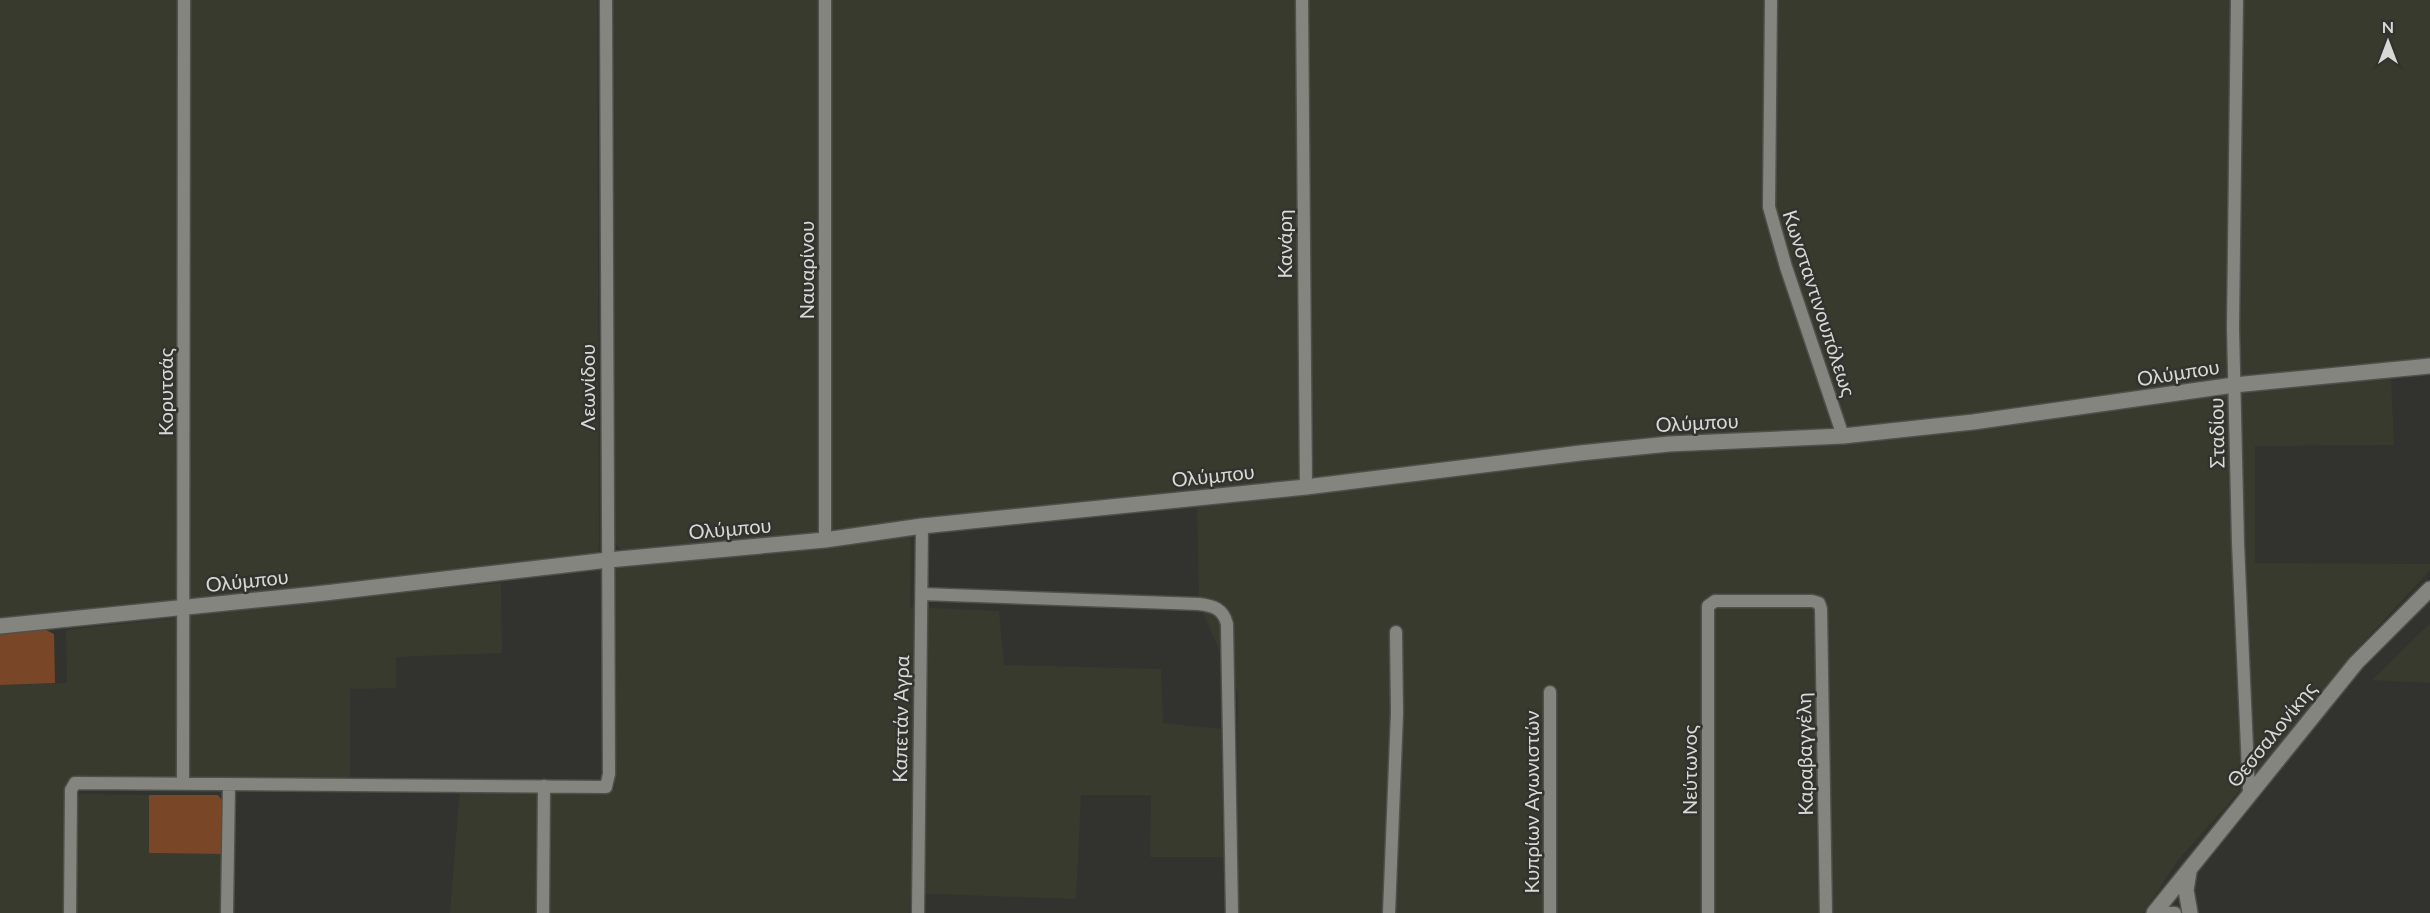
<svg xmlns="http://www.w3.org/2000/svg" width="2430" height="913" font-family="Lato,sans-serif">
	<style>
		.built { fill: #393a2e }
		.green { fill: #794727 }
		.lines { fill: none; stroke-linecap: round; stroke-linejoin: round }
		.street-casing { stroke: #4f504b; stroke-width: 15 }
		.secondary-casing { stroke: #4f504b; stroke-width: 18 }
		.street { stroke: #84857f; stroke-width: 12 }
		.secondary { stroke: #84857f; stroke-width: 15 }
		.labels { text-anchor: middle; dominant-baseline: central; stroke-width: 5; stroke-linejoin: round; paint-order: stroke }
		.street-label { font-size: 20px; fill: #d8d8d5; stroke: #32332e }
	</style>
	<rect width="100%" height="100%" fill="#32332e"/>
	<path class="built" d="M0,0H597L599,548L596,555L0,623Z
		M610,0H818L820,533L632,555L622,551L615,543L613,537Z
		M822,0H2430V367L2391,379L2394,445L2255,446V563L2430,564V570L2344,663L2261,767L2178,860L2143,913H1237L1238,693L1199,604L1197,501L825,540Z
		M911,535L910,607L999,611L1004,665L1161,669L1163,723L1221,729L1223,857H1150L1151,795H1081L1076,899L910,893L909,913H450L460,786L615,789L611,566Z
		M501,583L502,653L396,657V688L350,689V783L67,780V913H0V685L67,683L66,630L186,617L187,612Z
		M2430,623V683L2372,680Z
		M80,794L149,795V853L224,854L223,913H73L74,803Z"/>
	<path class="green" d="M44,629L54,634L55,683L0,685V634Z
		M149,795H218L225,804L224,854L149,853Z"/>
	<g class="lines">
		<defs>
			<path id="street" d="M825,0V540
				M1302,0L1306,487
				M1771,0L1769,207L1786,267L1843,436
				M2237,0L2233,328L2238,543L2249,793
				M922,594L1199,604C1213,606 1223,608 1227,624L1232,913
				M183,783L184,0
				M70,913L71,790L75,783L606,787L609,774L606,0
				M227,913L229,784
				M543,913L544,786
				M918,913L922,526
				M1389,913L1397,713L1396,632
				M1550,913V692
				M1708,913V606L1715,601H1812L1819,603L1821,609L1826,913
				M2163,913H2175"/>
			<path id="secondary" d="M0,626L316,594L608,560L825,540L922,526L1306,487L1580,453L1669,444L1843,436L1973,422L2234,385L2430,366
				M2189,872L2186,890L2190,913
				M2154,913L2356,663L2430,589"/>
		</defs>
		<use href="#street" class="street-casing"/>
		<use href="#secondary" class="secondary-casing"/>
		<use href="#street" class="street"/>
		<use href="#secondary" class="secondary"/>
	</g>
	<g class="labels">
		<g class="street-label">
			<text transform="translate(1284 244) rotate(-90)">Κανάρη</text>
			<text transform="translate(806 270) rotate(-90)">Ναυαρίνου</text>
			<text transform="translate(1820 303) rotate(72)">Κωνσταντινουπόλεως</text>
			<text transform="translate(2178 372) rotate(-9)">Ολύμπου</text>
			<text transform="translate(587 387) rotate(-90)">Λεωνίδου</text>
			<text transform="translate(165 392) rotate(-90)">Κορυτσάς</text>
			<text transform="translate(1697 422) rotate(-3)">Ολύμπου</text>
			<text transform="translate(2216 433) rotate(-91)">Σταδίου</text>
			<text transform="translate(1213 475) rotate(-6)">Ολύμπου</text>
			<text transform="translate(730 528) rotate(-5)">Ολύμπου</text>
			<text transform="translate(247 580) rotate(-6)">Ολύμπου</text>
			<text transform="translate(900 719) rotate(-89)">Καπετάν Άγρα</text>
			<text transform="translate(2271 734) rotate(-51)">Θεσσαλονίκης</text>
			<text transform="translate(1804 754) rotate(-91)">Καραβαγγέλη</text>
			<text transform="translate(1689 770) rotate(-90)">Νεύτωνος</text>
			<text transform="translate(1531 802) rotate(-90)">Κυπρίων Αγωνιστών</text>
		</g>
	</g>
	<g transform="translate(2388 42)" stroke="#32332e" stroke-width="4.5" paint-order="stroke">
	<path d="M0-4.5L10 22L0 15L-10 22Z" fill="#d8d8d5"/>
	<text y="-9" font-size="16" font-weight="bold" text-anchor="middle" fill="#d8d8d5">N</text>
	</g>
</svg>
